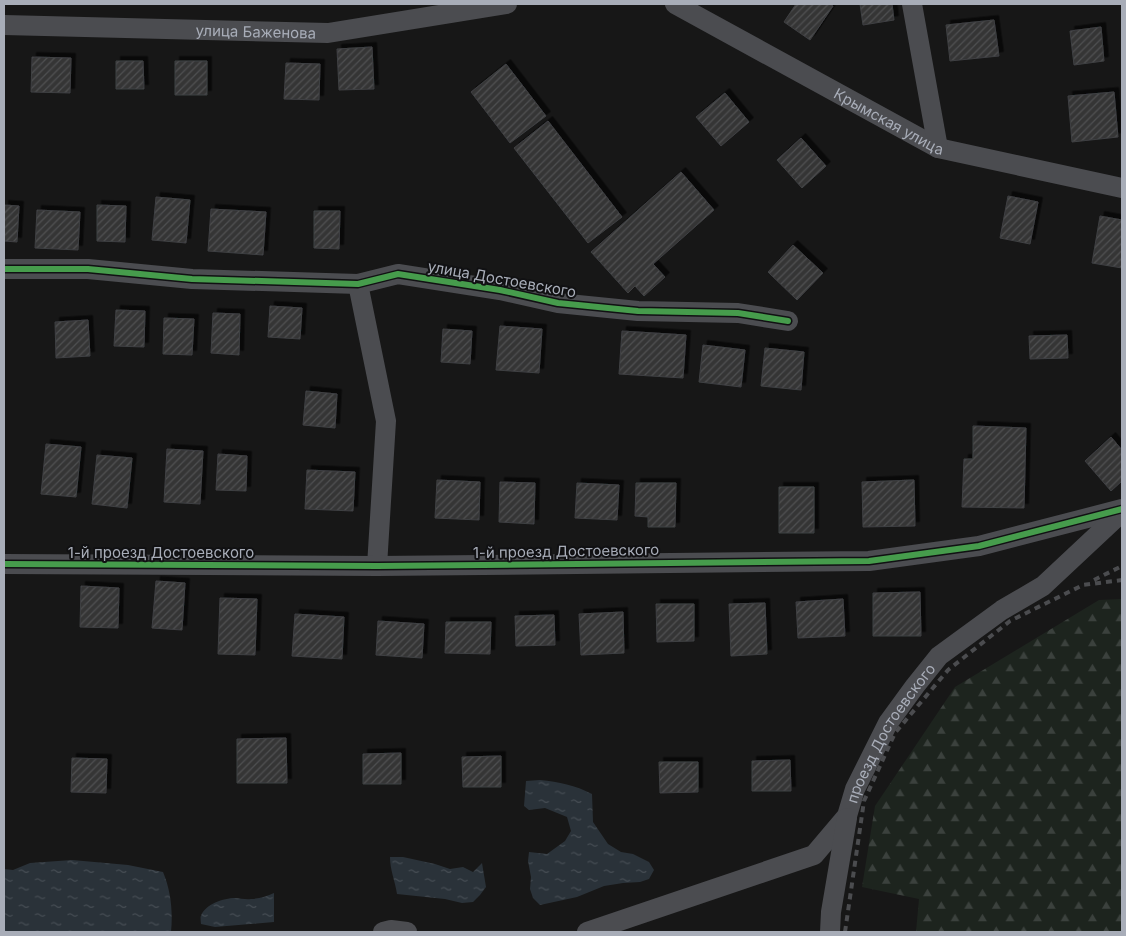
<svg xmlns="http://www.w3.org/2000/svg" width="1126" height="936" font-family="Inter,sans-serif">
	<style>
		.forest { fill: url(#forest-firs) }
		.water { fill: url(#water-ripples) }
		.building { fill: url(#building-hatch); stroke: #3f4043; filter: url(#shadow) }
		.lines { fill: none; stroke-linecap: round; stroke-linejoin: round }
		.minor { stroke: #4b4c50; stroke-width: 20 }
		.rail { stroke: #4b4c4f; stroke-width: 4; stroke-dasharray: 6 5; stroke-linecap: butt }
		.cycleway-casing { stroke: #111113; stroke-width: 9 }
		.cycleway { stroke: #469c4c; stroke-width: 6 }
		.labels { text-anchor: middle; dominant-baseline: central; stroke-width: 4; stroke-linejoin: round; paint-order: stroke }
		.street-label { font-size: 15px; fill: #a8adb8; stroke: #111113 }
	</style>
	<defs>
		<pattern id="forest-firs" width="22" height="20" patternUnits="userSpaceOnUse" patternTransform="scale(1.25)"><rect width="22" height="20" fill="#1d241e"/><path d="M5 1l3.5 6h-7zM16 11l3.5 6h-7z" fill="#3b413d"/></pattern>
		<pattern id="water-ripples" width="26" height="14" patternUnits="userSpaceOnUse" patternTransform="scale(1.25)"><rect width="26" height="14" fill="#2a3239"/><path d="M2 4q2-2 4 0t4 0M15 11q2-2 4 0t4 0" fill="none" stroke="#464d54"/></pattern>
		<pattern id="building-hatch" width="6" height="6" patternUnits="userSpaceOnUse" patternTransform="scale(1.25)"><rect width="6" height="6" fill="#353536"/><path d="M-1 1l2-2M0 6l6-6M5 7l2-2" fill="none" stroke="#4f5051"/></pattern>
		<filter id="shadow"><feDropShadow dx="4.5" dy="-4.5" stdDeviation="0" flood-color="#0009"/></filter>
	</defs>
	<rect width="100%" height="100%" fill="#171717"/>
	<path class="forest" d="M1122,599V932H916L919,899L862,887L875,806L955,687L1099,600Z"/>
	<path class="water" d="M540,780C559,782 575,785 592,794L593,822L608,844L621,852L633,854L649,862L654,870L649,879L640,882L623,883L604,886L577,897L540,905L533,898L530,889L531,877L528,861L529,852L547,854L565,841L571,831L567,817L545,808L529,810L524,806L526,781Z
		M390,857H403L435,864L450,869L463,867L473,872L482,863L486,887L480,895L473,902L462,903L445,899L397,894C395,881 390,870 390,857Z
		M72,860L128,865L163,872C171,891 173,912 171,932H4V869L13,870L30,863Z
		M274,893V922L215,927L201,924C201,923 200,916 201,916C205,904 224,898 235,898C240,898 246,900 251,899C259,899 267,896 274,893Z"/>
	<path class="building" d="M796,4H829L833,6L810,40L784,22Z
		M860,4H892L894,20L863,25Z
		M994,20L999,56L950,61L946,25Z
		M1101,27L1104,61L1074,65L1070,31Z
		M372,47L374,89L339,90L337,49Z
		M32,57L71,58L70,93L31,92Z
		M116,61H143L144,89H116Z
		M175,61H207V95H175Z
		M286,63L320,64L319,100L284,99Z
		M506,64L546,116L510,143L471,92Z
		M1114,92L1118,137L1072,142L1068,96Z
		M725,93L749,122L721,146L696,117Z
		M548,121L622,217L588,243L514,148Z
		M801,138L826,166L802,188L777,160Z
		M681,172L714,210L653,264L665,277L644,296L635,286L628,293L591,252Z
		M1008,196L1038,202L1030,244L1000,238Z
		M156,197L190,200L186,243L152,240Z
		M4,205L19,206L17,242L4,241Z
		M97,205L126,206L125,242L97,241Z
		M211,209L266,212L263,255L208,251Z
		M37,210L80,212L78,250L35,248Z
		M314,211H340L339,249L314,248Z
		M1100,216L1122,220V268L1092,263Z
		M793,245L823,273L797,300L768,272Z
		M270,306L302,308L300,339L268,337Z
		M116,310L145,311L144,347L114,346Z
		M213,313L240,314L239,355L211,353Z
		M164,318L194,319L192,355L163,354Z
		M88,320L90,356L56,358L55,322Z
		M500,326L542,329L539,373L496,370Z
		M443,329L472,331L470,364L441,362Z
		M622,331L686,335L683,378L619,374Z
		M1067,335L1068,358L1030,359L1029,336Z
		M703,345L745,350L741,387L699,382Z
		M765,348L804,352L801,390L761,386Z
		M306,391L337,394L335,428L303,425Z
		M973,426L1026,428L1024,508L962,507L964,459H973Z
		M1111,437L1122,450V481L1111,491L1085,461Z
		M46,444L81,447L76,497L41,494Z
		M167,449L203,451L200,504L164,502Z
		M218,454L247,456L246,491L216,490Z
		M97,455L132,458L127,508L92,504Z
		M307,470L355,472L353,511L305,509Z
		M437,480L480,482L479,520L435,518Z
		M914,480L915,526L863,527L862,482Z
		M500,482L535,483L534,524L499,522Z
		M577,483L619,485L617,520L575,518Z
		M636,483H676L675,527H648V517L635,516Z
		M779,487H814V533H779Z
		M156,581L185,583L182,630L152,628Z
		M81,586L119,588L118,628L80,627Z
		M920,592L921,636H873V593Z
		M220,598L257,599L255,655L218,654Z
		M843,599L845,636L798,638L796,602Z
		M765,603L767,654L731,656L729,604Z
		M656,604H694V641L657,642Z
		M623,612L624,653L581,655L579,614Z
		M295,614L344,617L342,659L292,656Z
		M554,615L555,645L516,646L515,616Z
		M378,621L424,624L422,658L376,655Z
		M446,622H491L490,654L445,653Z
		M286,738L287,783H237V739Z
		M401,753V784H363V754Z
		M501,756V787H463L462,757Z
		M72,758L107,759L106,793L71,792Z
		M790,760L791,791H752V761Z
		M659,762H698V792L660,793Z"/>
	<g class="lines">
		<g class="minor">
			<path id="s1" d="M675,4L938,148L1122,188"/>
			<path d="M912,4L938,148"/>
			<path id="s2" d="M4,25L328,33L507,4"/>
			<path d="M4,269H88L192,279L358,284L398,274L500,290L558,303L638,311L738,313L788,321"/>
			<path d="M358,284L386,421L377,566"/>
			<path d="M4,564L377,566L869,561L979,546L1122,509"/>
			<path d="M383,932L391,930L407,932"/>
			<path id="s3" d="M587,932L814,855L847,816L855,789L888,723L915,686L939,656L1002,610L1043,586L1122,512"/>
			<path d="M830,932L831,912L847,818"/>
		</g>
		<path class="rail" d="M1094,580L1122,566
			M845,932L864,801L895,733L948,670L1010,621L1083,585L1122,580"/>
		<defs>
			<path id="cycleway" d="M4,269H88L192,279L358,284L398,274L500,290L558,303L638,311L738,313L788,321
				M4,564L377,566L869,561L979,546L1122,509"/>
		</defs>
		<use href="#cycleway" class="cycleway-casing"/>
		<use href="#cycleway" class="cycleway"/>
	</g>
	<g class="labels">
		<g class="street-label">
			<text stroke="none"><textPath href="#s2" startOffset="252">улица Баженова</textPath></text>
			<text stroke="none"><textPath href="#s1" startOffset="244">Крымская улица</textPath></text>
			<text transform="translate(502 279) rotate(10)">улица Достоевского</text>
			<text transform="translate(566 551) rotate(-1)">1-й проезд Достоевского</text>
			<text x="161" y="552">1-й проезд Достоевского</text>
			<text stroke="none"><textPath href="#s3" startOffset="385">проезд Достоевского</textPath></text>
		</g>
	</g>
	<rect width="1126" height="936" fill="none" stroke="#a8adb8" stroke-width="10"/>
</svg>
